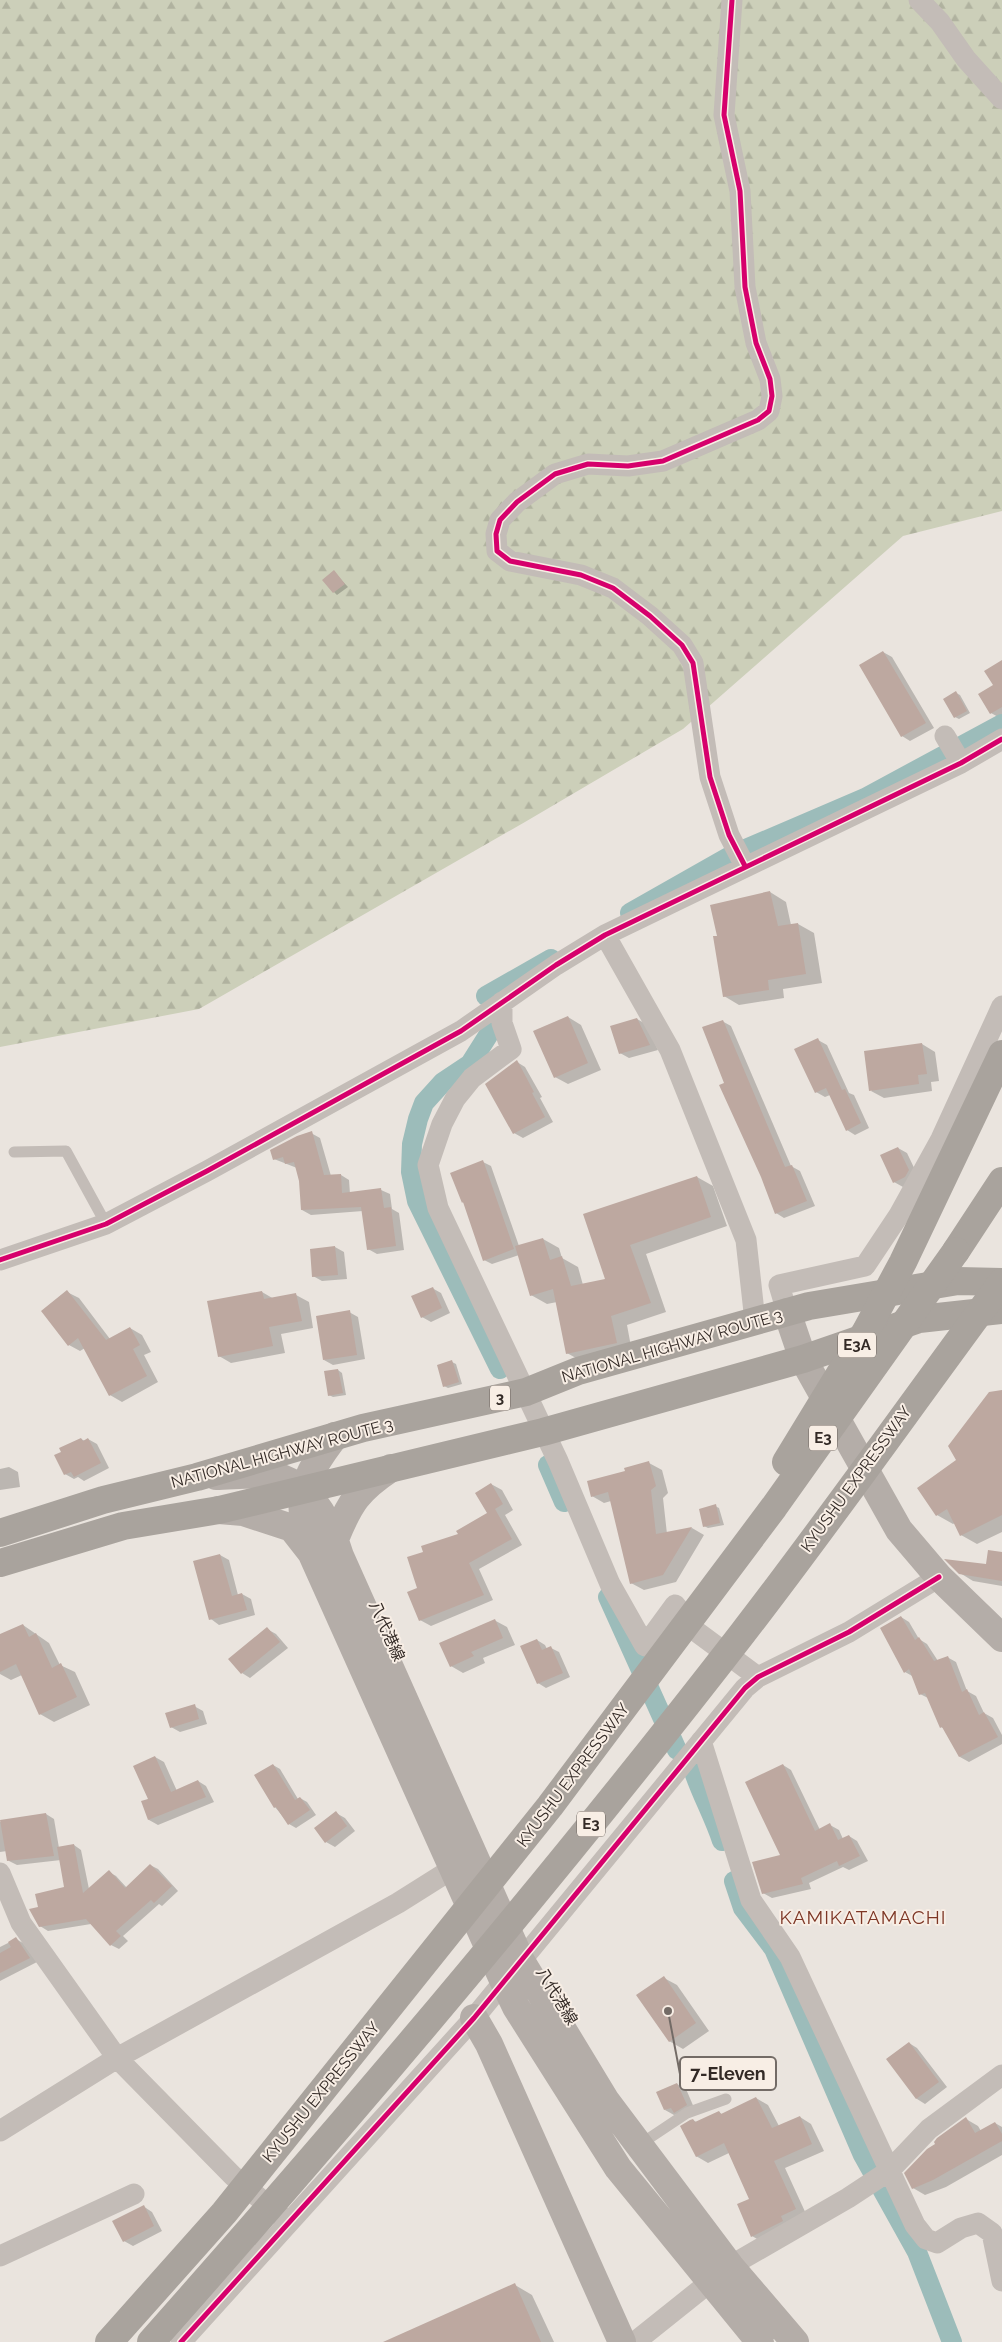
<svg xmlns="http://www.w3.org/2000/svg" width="1002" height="2342" font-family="Raleway,'Noto Sans JP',sans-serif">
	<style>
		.forest { fill: url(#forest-firs) }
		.shadow { fill: #0003 }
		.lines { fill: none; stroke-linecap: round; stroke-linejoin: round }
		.canal { stroke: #9cbcba; stroke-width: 20 }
		.building { fill: #bda8a0 }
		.lane { stroke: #c3bcb7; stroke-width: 11 }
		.street { stroke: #c3bcb7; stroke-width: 21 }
		.secondary { stroke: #b4ada8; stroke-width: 28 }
		.highway { stroke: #a9a39d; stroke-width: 28 }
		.highway-bridge { stroke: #a9a39d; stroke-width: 28 }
		.cycleway-casing { stroke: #f8eee5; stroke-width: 8 }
		.cycleway { stroke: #d6006c; stroke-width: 5 }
		.labels { text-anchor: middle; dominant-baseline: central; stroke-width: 4; stroke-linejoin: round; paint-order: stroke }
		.shield { fill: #f8eee5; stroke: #6e655f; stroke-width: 1 }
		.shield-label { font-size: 15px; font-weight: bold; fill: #332a26 }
		.street-label { font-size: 16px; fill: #332a26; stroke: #f8eee5 }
		.quarter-label { font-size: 19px; letter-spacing: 1px; fill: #7d3625; stroke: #f8eee5 }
		.leader { fill: none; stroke: #736b66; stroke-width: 2 }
		.callout-dot { fill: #736b66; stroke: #f8eee5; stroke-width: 2 }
		.callout { fill: #f8eee5; stroke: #736b66; stroke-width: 2 }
		.callout-label { font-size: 18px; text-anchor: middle; font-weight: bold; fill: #332a26 }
	</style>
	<defs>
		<pattern id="forest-firs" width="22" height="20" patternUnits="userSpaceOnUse" patternTransform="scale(1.25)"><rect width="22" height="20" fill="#cccfb9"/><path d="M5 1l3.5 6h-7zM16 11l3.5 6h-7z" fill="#b0b29f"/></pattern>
	</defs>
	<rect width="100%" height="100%" fill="#eae4de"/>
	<path class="forest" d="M0,0H1002V511L903,536L683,729L525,822L199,1009L0,1047Z"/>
	<path class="shadow" d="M334,572L348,587L337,595L334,592Z
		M883,652L892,657L934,728L910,741L902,736Z
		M1002,662V717L1000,718L991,713L995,686Z
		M956,693L960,695L970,713L959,719L955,717Z
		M770,892L786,902L791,925L798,924L814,933L822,983L783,989L784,998L739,1005L724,996L719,937Z
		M568,1017L581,1025L601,1070L568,1084L555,1077Z
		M637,1019L646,1024L658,1050L629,1058L620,1053Z
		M722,1021L731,1026L791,1166L800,1171L815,1206L784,1218L776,1213L726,1083Z
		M818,1040L827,1045L849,1093L854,1095L869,1128L855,1135L847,1130L830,1095L825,1097L816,1092Z
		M922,1044L935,1052L939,1081L931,1082L932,1091L884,1098L871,1091Z
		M517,1062L525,1067L542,1097L540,1098L553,1122L523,1138L514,1133Z
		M311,1133L320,1138L331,1176L341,1175L349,1180L350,1194L381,1190L390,1194L392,1209L399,1213L404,1250L377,1254L368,1249L363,1211L311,1215L302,1210L301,1180L297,1168L274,1159Z
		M898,1148L907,1153L918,1176L903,1187L894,1182Z
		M483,1162L491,1166L519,1246L543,1239L559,1248L562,1258L578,1267L583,1285L607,1280L585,1215L697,1177L713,1186L727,1226L646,1254L666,1312L627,1325L632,1352L583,1362L567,1353L557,1302L547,1304L531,1295L519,1255L492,1264L484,1260L465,1204L463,1202Z
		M335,1247L344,1252L347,1279L322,1281L313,1276Z
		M432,1288L441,1293L450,1313L431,1322L422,1317Z
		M67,1292L79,1298L110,1339L130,1328L142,1335L151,1352L144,1355L158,1382L122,1402L110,1395L85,1348L80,1351L69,1345Z
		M262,1292L274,1299L296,1295L309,1302L313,1328L281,1334L285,1353L231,1363L219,1356Z
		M349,1312L358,1317L365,1359L333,1365L324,1360Z
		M452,1362L456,1364L462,1384L448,1388L444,1386Z
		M338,1370L342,1373L346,1395L333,1397L329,1395Z
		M1002,1391V1532L977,1544L961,1535L955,1523L953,1524L937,1515L958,1461Z
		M81,1439L85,1441L88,1439L97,1444L109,1468L84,1481L78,1477L74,1479L65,1474Z
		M649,1463L662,1470L668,1493L663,1498L667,1534L692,1528L704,1535L676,1582L644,1590L631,1583L611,1501L604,1503L592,1496L627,1472Z
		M9,1467L18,1472L20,1487L0,1490V1469Z
		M491,1484L502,1490L513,1510L505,1515L522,1545L479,1569L493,1600L431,1626L420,1620L418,1589L424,1553L460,1535L489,1513Z
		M715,1506L719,1508L724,1525L708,1528L704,1526Z
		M1002,1553V1586L973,1581L960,1573L987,1566Z
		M220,1555L229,1560L238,1595L242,1594L251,1599L255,1615L219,1625L211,1619Z
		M901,1617L909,1622L919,1639L927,1644L938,1661L947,1657L956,1662L967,1691L976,1696L984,1713L993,1718L1002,1735V1744L969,1762L960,1757L945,1729L941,1727L928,1698L920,1694L914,1677L905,1672Z
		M494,1620L507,1627L515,1645L483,1658L485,1663L463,1673L451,1666Z
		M23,1625L49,1643L60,1665L75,1672L90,1705L54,1722L40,1714L22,1675L11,1680L0,1674V1635Z
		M267,1629L276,1634L288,1648L250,1678L242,1673Z
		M537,1640L545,1645L547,1649L551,1648L559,1652L570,1677L546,1688L538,1683Z
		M194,1706L203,1711L207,1724L180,1732L171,1727Z
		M155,1757L164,1762L177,1791L198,1781L206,1786L214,1802L158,1825L149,1820L143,1802L149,1799Z
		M273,1765L280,1769L298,1799L300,1798L307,1802L316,1815L296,1828L289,1824L275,1807Z
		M783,1765L791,1770L820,1830L830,1825L839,1830L843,1839L849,1836L857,1841L868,1861L849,1870L843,1867L809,1883L811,1889L772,1898L763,1893L782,1856Z
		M336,1813L345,1818L355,1831L335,1847L326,1842Z
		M46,1814L54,1819L59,1848L74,1845L81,1850L89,1889L109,1872L116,1876L127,1888L150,1865L158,1869L178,1891L162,1906L159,1904L123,1936L128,1941L119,1949L111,1945L91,1924L48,1931L40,1926L39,1908L66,1888L61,1860L17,1865L9,1861L7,1851L0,1852V1822Z
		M16,1939L23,1943L37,1962L0,1981V1947Z
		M664,1978L677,1985L709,2031L683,2049L669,2041Z
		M909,2043L917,2048L947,2087L925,2104L917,2099L887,2059Z
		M677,2084L686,2089L695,2110L674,2115L665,2110Z
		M756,2098L768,2105L779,2126L800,2117L811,2124L824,2151L785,2168L807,2216L764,2243L752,2236L751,2200L729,2153L708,2163L696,2156L693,2120L698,2123L719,2112L723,2115Z
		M966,2119L978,2126L981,2131L995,2123L1002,2127V2155L946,2187L925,2195L913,2188Z
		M143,2206L152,2212L162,2231L133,2246L124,2241Z
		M515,2285L532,2295L554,2342H412Z"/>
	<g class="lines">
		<path class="canal" d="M630,913L734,854L865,798L1002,724
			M486,996L551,959
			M494,1026L470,1064L443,1082L424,1103L418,1119L412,1144L411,1172L417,1201L500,1369
			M548,1465L564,1502
			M608,1597L677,1750
			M693,1769C701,1794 714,1816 722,1841
			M734,1881L743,1908L774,1949L863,2155L917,2252L952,2342"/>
	</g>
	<path class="building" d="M334,570L345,584L333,593L322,580Z
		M883,651L926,723L901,737L859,665Z
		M1002,660V707L990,714L978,694L993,685L984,671Z
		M956,691L967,711L954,718L943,699Z
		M770,891L778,926L798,923L806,974L768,980L769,990L723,997L713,936H717L710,905Z
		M568,1016L588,1063L554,1078L533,1031Z
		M637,1018L650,1045L619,1054L610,1026Z
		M723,1020L785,1167L792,1165L807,1201L775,1214L761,1177L719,1085L724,1083L702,1027Z
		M818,1038L842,1090L845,1089L861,1123L846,1131L826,1088L815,1093L794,1049Z
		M922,1043L927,1074L918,1075L919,1084L869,1091L864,1051Z
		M517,1060L534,1092L532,1093L545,1117L513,1134L485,1084Z
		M312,1131L324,1175L341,1174L342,1193L381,1188L384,1208L391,1207L396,1246L367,1250L361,1207L301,1210L299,1181L294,1162L285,1164L283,1157L273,1160L270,1150L297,1136Z
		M898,1147L909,1170L905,1177L893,1183L880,1155Z
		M483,1160L514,1249L483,1261L463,1202L462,1203L450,1173Z
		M697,1176L711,1217L630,1245L651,1303L611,1316L617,1343L566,1354L553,1289L530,1296L515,1246L543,1238L550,1260L562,1256L571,1286L605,1279L583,1214Z
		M335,1246L338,1275L312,1277L310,1249Z
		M433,1287L442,1308L421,1318L411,1296Z
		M67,1290L106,1340L130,1327L140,1345L133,1349L147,1376L109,1396L78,1338L68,1346L41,1311Z
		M262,1291L264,1299L296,1293L302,1321L269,1327L273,1346L218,1357L207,1301Z
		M350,1310L357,1355L323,1360L316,1316Z
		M452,1360L459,1382L443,1387L437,1365Z
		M338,1369L343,1393L328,1396L324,1371Z
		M1002,1390V1515L960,1536L947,1509L936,1516L917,1488L956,1460L948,1446L989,1392Z
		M81,1438L83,1441L88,1438L101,1463L74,1477L71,1472L64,1475L54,1455L61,1452L59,1448Z
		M649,1461L656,1486L651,1490L656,1534L692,1527L663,1575L630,1584L608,1492L591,1497L587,1481L625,1471L624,1468Z
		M491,1483L503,1504L495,1509L512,1539L469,1563L484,1595L419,1621L407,1592L417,1588L407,1557L423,1552L421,1546L458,1534L456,1531L487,1513L475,1493Z
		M716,1504L720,1523L703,1527L699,1509Z
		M988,1550L1002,1552V1581L959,1574L944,1559L986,1564Z
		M220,1554L232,1596L242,1593L247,1610L209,1620L193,1561Z
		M901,1616L915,1640L919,1637L934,1661L948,1656L962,1692L967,1689L979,1715L984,1712L998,1737L959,1757L942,1727L940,1728L925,1693L919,1695L909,1669L904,1673L880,1628Z
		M495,1619L503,1638L471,1652L474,1656L450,1667L439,1643Z
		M23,1624L29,1637L36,1633L52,1668L61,1663L77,1697L39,1715L16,1664L0,1672V1634Z
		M267,1627L280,1642L241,1674L228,1659Z
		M537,1639L542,1650L551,1646L563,1673L537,1684L520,1646Z
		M195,1704L199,1719L170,1728L165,1713Z
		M155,1756L171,1792L198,1780L206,1797L148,1820L141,1801L148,1799L133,1766Z
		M273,1764L295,1800L300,1797L310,1810L288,1825L276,1807L274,1808L254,1775Z
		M783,1764L815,1831L830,1823L838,1840L849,1835L860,1856L839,1866L837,1861L801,1878L803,1884L762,1894L752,1862L780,1855L745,1782Z
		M336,1811L347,1826L325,1843L314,1828Z
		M46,1813L54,1856L7,1861L0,1820Z
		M74,1844L83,1893L109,1870L125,1888L150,1864L172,1886L154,1903L151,1900L116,1931L121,1936L110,1946L86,1919L39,1927L29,1909L38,1907L35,1894L64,1887L57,1847Z
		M16,1937L30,1958L0,1973V1953L11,1947L8,1942Z
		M664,1976L696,2023L669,2042L636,1995Z
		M909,2042L939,2082L916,2099L886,2059Z
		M677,2083L687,2105L674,2113L671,2108L664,2110L656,2092Z
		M756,2097L772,2128L800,2116L812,2144L774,2161L796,2209L781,2216L783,2221L751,2237L737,2204L749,2199L724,2143L696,2157L680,2126L690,2120L693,2119L695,2122L719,2111L721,2114Z
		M966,2117L975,2133L995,2122L1002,2134V2141L933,2180L912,2189L904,2173L927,2149L935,2144L934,2142L937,2138Z
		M144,2205L154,2226L123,2242L112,2221Z
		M515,2283L541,2342H383Z"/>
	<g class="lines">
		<path class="lane" d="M14,1152L66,1151L106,1224
			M639,2145L687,2113L726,2099"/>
		<path class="street" d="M732,0L724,115L740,191L745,287L756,343L770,379L772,396L769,411L758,420L663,461L628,466L588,464L555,474L517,502L500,520L496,534L497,551L510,561L581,575L613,588L650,616L682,645L693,663L710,777L729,835L745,866
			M919,0L940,22L966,59L1002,99
			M945,736L961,763
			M605,935L670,1050L746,1240L755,1321
			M502,1002V1023L511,1049L472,1078L455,1099L442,1124L428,1165L438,1208L558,1461L610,1584L645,1646L675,1605L697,1632L758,1677
			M0,1260L106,1224L207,1171L461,1031L556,965L605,935L961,763L1002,739
			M787,1312L779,1285L865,1266L899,1215L941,1139L1002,1006
			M701,1741L751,1900L790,1957L915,2225L926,2239L937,2243L961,2228L978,2223L992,2233L1002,2281
			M0,1873L21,1923L117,2058L233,2176L282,2217
			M0,2131L117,2058L398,1903L452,1869
			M0,2256L134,2194
			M181,2342L474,2018L745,1688L758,1677L849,1632L939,1577
			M635,2342L730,2266L848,2198L889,2171L929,2129L1002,2075"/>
		<path class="secondary" d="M787,1312L803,1359L899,1530L939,1577L1002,1638
			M335,1436C302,1478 294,1501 311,1552L504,1982L516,2007L618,2168L760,2342
			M216,1476C234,1476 265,1471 282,1478C314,1490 331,1526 340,1556L521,1961L606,2101L730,2266L795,2342
			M219,1510L243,1512L292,1528L310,1551
			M335,1539C350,1502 358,1490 391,1468
			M474,2018L489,2044L622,2342"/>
		<path class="highway" d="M956,1251L1002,1181
			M0,1533L103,1500L197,1477L363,1428L526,1392L578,1371L809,1306L958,1281L1002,1282
			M0,1563L123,1526L219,1510L543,1432L803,1359L919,1319L1002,1310"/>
		<path class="highway-bridge" d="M786,1462L866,1331L903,1262L1002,1054
			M109,2342L224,2213L550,1806L774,1507L956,1251
			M151,2342C355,2112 554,1877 742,1634C831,1519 915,1399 1002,1282"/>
		<defs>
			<path id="cycleway" d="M732,0L724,115L740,191L745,287L756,343L770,379L772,396L769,411L758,420L663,461L628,466L588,464L555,474L517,502L500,520L496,534L497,551L510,561L581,575L613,588L650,616L682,645L693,663L710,777L729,835L745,866
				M0,1260L106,1224L207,1171L461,1031L556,965L605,935L961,763L1002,739
				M181,2342L474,2018L745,1688L758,1677L849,1632L939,1577"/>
		</defs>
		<use href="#cycleway" class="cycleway-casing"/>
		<use href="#cycleway" class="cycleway"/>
	</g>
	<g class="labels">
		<g class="shield">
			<rect x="838" y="1332.5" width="38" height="25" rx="4"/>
			<rect x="490" y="1385.5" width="20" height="25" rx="4"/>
			<rect x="809" y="1425.5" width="28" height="25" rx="4"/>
			<rect x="577" y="1811.5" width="28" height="25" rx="4"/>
		</g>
		<g class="shield-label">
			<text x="857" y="1345">E3A</text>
			<text x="500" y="1398">3</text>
			<text x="823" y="1438">E3</text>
			<text x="591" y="1824">E3</text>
		</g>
		<g class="street-label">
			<text transform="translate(672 1346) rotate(-16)">NATIONAL HIGHWAY ROUTE 3</text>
			<text transform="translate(282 1453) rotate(-15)">NATIONAL HIGHWAY ROUTE 3</text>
			<text transform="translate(856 1479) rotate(-54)">KYUSHU EXPRESSWAY</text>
			<text transform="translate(387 1631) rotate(66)">八代港線</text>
			<text transform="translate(573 1775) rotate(-53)">KYUSHU EXPRESSWAY</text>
			<text transform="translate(557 1996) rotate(59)">八代港線</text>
			<text transform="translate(321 2092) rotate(-51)">KYUSHU EXPRESSWAY</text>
		</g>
		<g class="quarter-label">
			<text x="863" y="1917">KAMIKATAMACHI</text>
		</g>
	</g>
	<path class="leader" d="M668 2011L680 2074"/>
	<circle class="callout-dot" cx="668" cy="2011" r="5"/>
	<rect class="callout" x="680" y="2057" width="96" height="33" rx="5"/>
	<g class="callout-label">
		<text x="728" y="2080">7-Eleven</text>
	</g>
</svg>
